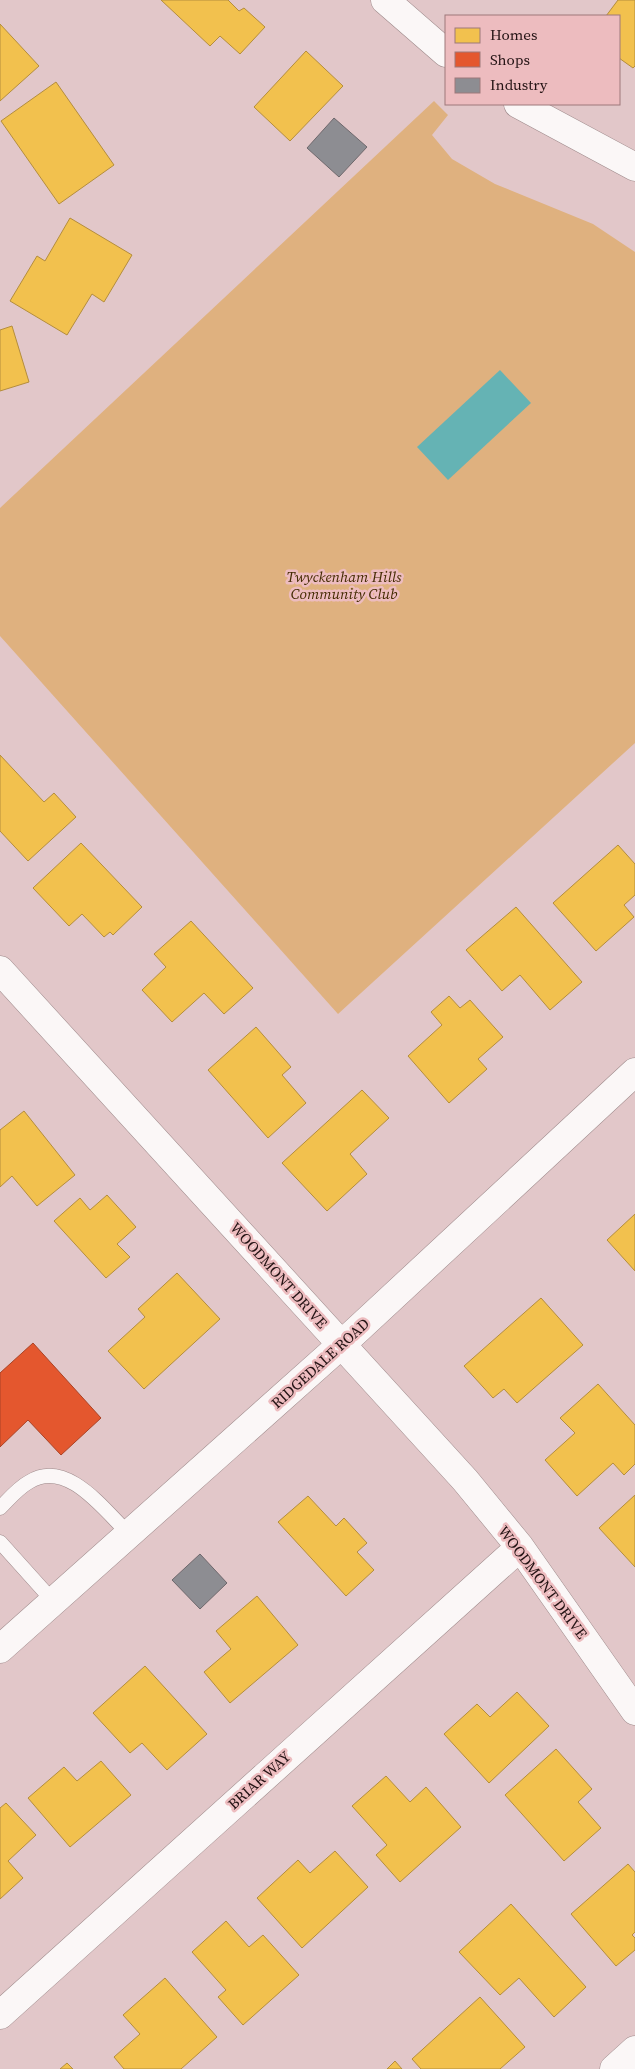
<svg xmlns="http://www.w3.org/2000/svg" width="635" height="2069" font-family="'Source Serif 4',serif">
	<style>
		.green { fill: #dfb17f }
		.water { fill: #65b3b4 }
		.homes { fill: #f2c14e; stroke: #b48d3d }
		.shops { fill: #e4572e; stroke: #aa4326 }
		.industry { fill: #8d8d92; stroke: #6e686c }
		.lines { fill: none; stroke-linecap: round; stroke-linejoin: round }
		.service-casing { stroke: #9e8a8b; stroke-width: 15 }
		.minor-casing { stroke: #9e8a8b; stroke-width: 29 }
		.tertiary-casing { stroke: #9e8a8b; stroke-width: 29 }
		.service { stroke: #fbf7f7; stroke-width: 14 }
		.minor { stroke: #fbf7f7; stroke-width: 28 }
		.tertiary { stroke: #fbf7f7; stroke-width: 28 }
		.labels { text-anchor: middle; dominant-baseline: central; stroke-width: 5; stroke-linejoin: round; paint-order: stroke }
		.park-label { font-size: 15px; font-style: italic; fill: #442b02; stroke: #edbcbf }
		.street-label { font-size: 15px; fill: #241314; stroke: #edbcbf }
	</style>
	<rect width="100%" height="100%" fill="#e2c7c9"/>
	<path class="green" d="M434,101L448,115L432,135L452,159L495,184L593,224L635,252V743L338,1014L0,636V508Z"/>
	<path class="water" d="M500,370L531,403L448,480L417,447Z"/>
	<path class="homes" d="M161,0H228L239,11L244,8L265,27L240,54L220,36L210,46Z
		M618,0H635V66L633,68L619,58V16H606Z
		M0,24L39,66L0,101Z
		M306,51L343,86L290,141L254,107Z
		M56,82L114,165L59,204L1,121Z
		M70,218L132,255L104,302L92,294L67,335L10,301L37,256L45,261Z
		M12,326L29,382L0,391V330Z
		M0,755L44,802L54,793L76,817L28,861L0,831Z
		M81,843L142,907L113,935L110,932L104,937L82,914L69,926L33,888Z
		M618,845L635,864V895L624,905L634,917L596,951L553,903Z
		M516,907L582,982L550,1010L520,975L502,991L466,950Z
		M191,921L253,988L224,1014L204,993L172,1022L142,990L166,967L154,954Z
		M449,996L460,1008L470,1000L503,1037L478,1059L487,1069L449,1103L408,1056L442,1025L431,1012Z
		M256,1027L291,1067L282,1075L306,1103L268,1138L208,1070Z
		M362,1090L389,1118L350,1154L367,1174L327,1211L282,1163Z
		M24,1111L75,1175L37,1206L12,1176L0,1187V1130Z
		M107,1195L136,1227L117,1244L130,1257L106,1278L54,1221L80,1198L90,1210Z
		M635,1214V1271L607,1240Z
		M177,1273L220,1319L144,1389L108,1351L145,1317L138,1309Z
		M541,1298L583,1345L517,1403L504,1389L493,1398L464,1366Z
		M598,1384L635,1425V1464L624,1475L613,1463L577,1496L545,1460L575,1433L560,1418Z
		M635,1495V1567L599,1528Z
		M308,1496L336,1526L344,1518L367,1543L357,1552L374,1570L346,1596L278,1522Z
		M257,1596L298,1645L230,1703L204,1672L231,1649L216,1631Z
		M145,1666L207,1734L167,1770L142,1743L130,1753L93,1713Z
		M517,1692L549,1726L489,1783L444,1734L477,1704L490,1717Z
		M556,1749L592,1789L578,1802L601,1828L564,1861L505,1795Z
		M101,1761L131,1795L70,1847L28,1798L64,1767L77,1781Z
		M386,1776L410,1802L426,1787L461,1827L400,1882L376,1855L387,1845L352,1806Z
		M6,1803L36,1835L8,1861L23,1878L0,1899V1808Z
		M335,1851L368,1887L302,1948L257,1898L298,1860L310,1873Z
		M628,1864L635,1872V1932L632,1935L635,1938V1950L616,1966L571,1914Z
		M511,1904L586,1987L554,2017L519,1978L500,1995L459,1952Z
		M226,1921L249,1947L263,1935L299,1975L243,2025L218,1997L226,1990L192,1952Z
		M165,1978L217,2037L181,2069H124L114,2057L140,2034L123,2015Z
		M480,1997L525,2047L500,2069H421L412,2059Z
		M395,2061L402,2069H387Z
		M67,2063L73,2069H60Z"/>
	<path class="shops" d="M33,1343L101,1418L61,1455L28,1420L0,1447V1373Z"/>
	<path class="industry" d="M334,118L367,147L339,177L307,148Z
		M200,1554L227,1583L200,1609L172,1580Z"/>
	<g class="lines">
		<defs>
			<path id="service" d="M0,1508C9,1499 18,1488 29,1482C67,1458 104,1510 129,1534
				M0,1542L53,1601"/>
			<path id="minor" d="M385,0L446,53
				M518,104L635,167
				M0,970L465,1480L520,1547L635,1711
				M0,2015L520,1547
				M614,2069L635,2050"/>
			<path id="tertiary" d="M0,1649L342,1344L635,1072"/>
		</defs>
		<use href="#service" class="service-casing"/>
		<use href="#minor" class="minor-casing"/>
		<use href="#tertiary" class="tertiary-casing"/>
		<use href="#service" class="service"/>
		<use href="#minor" class="minor"/>
		<use href="#tertiary" class="tertiary"/>
	</g>
	<g class="labels">
		<g class="park-label">
			<text x="344" y="576">Twyckenham Hills<tspan x="344" dy="17">Community Club</tspan></text>
		</g>
		<g class="street-label">
			<text transform="translate(279 1275) rotate(48)">WOODMONT DRIVE</text>
			<text transform="translate(320 1363) rotate(-42)">RIDGEDALE ROAD</text>
			<text transform="translate(543 1582) rotate(53)">WOODMONT DRIVE</text>
			<text transform="translate(259 1780) rotate(-42)">BRIAR WAY</text>
		</g>
	</g>
	<rect x="445" y="15" width="175" height="90" fill="#edbcbf" stroke="#9d787b"/>
	<rect x="455" y="28" width="25" height="15" fill="#f2c14e" stroke="#9d787b"/>
	<text x="490" y="40" font-size="15" fill="#241314">Homes</text>
	<rect x="455" y="52" width="25" height="15" fill="#e4572e" stroke="#9d787b"/>
	<text x="490" y="65" font-size="15" fill="#241314">Shops</text>
	<rect x="455" y="78" width="25" height="15" fill="#8d8d92" stroke="#9d787b"/>
	<text x="490" y="90" font-size="15" fill="#241314">Industry</text>
</svg>
